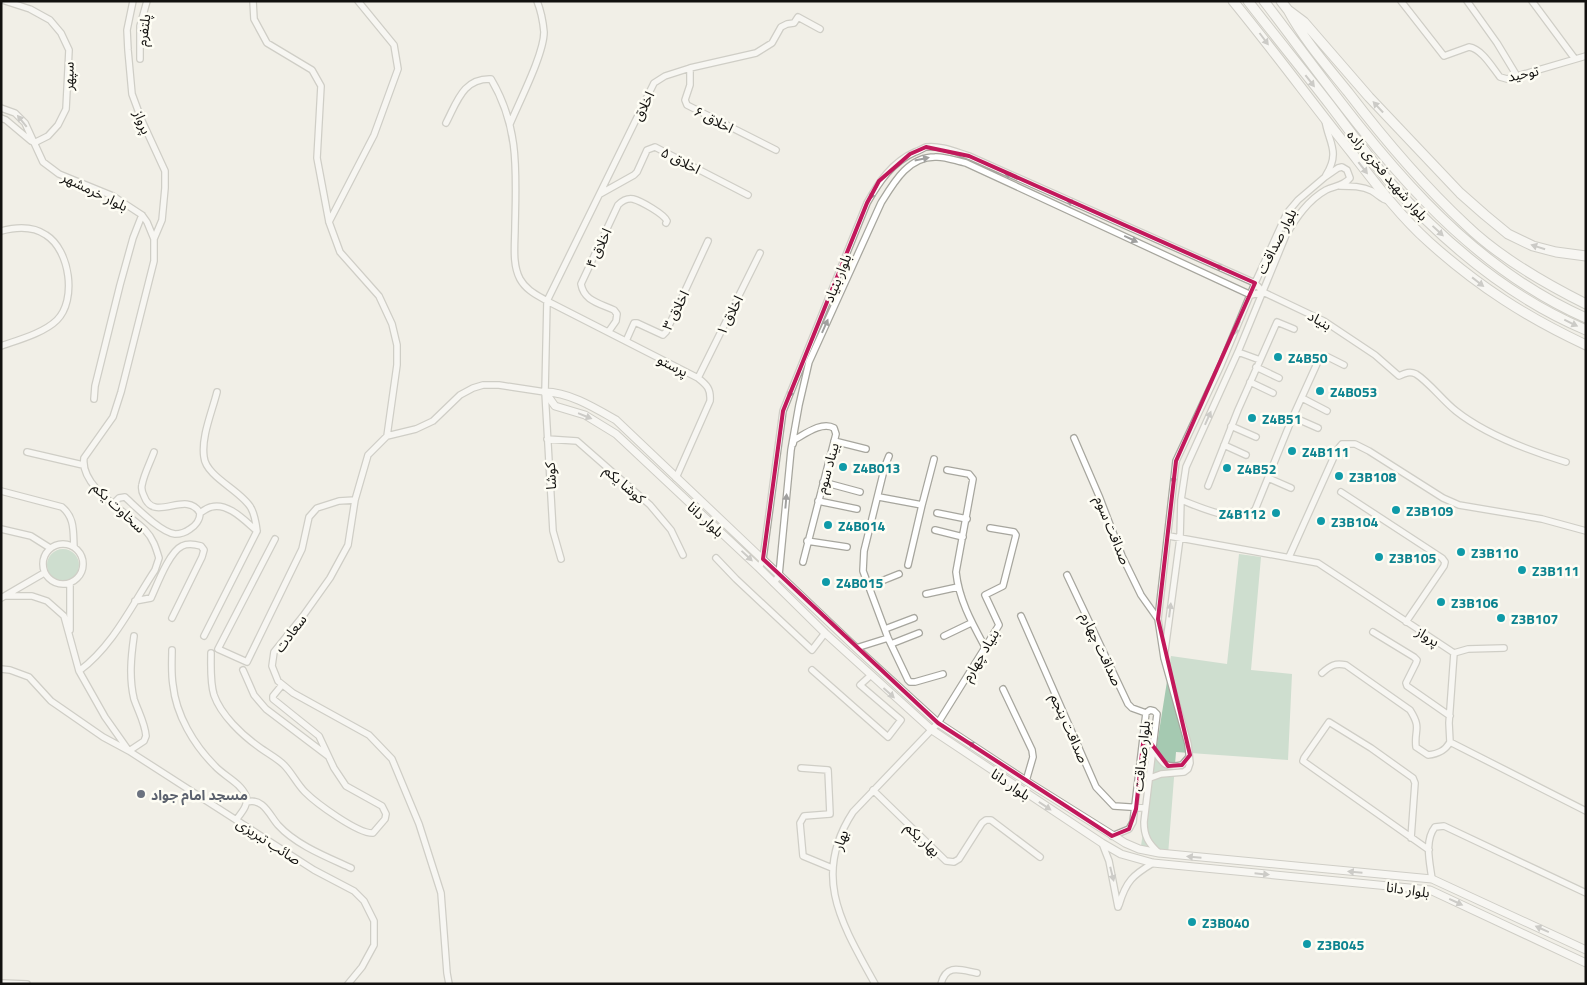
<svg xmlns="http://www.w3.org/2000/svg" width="1587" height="985" font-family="'Titillium Web','Noto Sans Arabic',sans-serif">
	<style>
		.green { fill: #a5c9b1 }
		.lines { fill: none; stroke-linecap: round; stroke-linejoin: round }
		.minor-casing { stroke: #a7a69e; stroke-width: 8 }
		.tertiary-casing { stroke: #a7a69e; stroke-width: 9 }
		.primary-casing { stroke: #a7a69e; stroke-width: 11 }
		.minor { stroke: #fff; stroke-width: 5.5 }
		.tertiary { stroke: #fff; stroke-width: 7 }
		.primary { stroke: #fff; stroke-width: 9 }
		.oneway { fill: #a0a09f }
		.marked { fill: none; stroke: #c2185b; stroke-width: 4; stroke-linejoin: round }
		.culture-dot { fill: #0f9aa8; stroke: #fefdf4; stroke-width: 2 }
		.worship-dot { fill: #6b7280; stroke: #fefdf4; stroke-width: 2 }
		.labels { text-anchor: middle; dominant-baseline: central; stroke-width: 5; stroke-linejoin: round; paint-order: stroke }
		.street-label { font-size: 14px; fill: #12110f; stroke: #fefdf4 }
		.culture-label { font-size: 14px; font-weight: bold; fill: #0d838f; stroke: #fefdf4; text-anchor: start }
		.worship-label { font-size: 14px; font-weight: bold; fill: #5b616d; stroke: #fefdf4; text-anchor: start }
	</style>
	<rect width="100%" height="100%" fill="#f1efe7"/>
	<path class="green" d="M47 565a16 16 0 1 1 32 0a16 16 0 1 1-32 0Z
		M1239,554L1261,557L1251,670L1292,674L1288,760L1176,752L1168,855L1140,852L1171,656L1227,664Z"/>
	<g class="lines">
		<defs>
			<path id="minor" d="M5,1L30,9L50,20L61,33L69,50L66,109L58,125L48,136L34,143
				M253,1L254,19L267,43L312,70L321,86L317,158L329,222L340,252L379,296L392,324L397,345V365L387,436
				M1401,1L1444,56L1469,47C1482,49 1492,67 1500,77L1507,79L1586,56
				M1467,1L1497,43L1517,76
				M1532,1L1575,59
				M140,59V26L147,1
				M690,68V85L685,100L687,105L776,150
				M1,108L15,113L25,123L43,162L59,174L113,196L142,215L147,222L154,239
				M1,118L6,120L31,141
				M1325,120C1328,142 1341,151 1326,175
				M446,123C457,102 463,78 491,79C520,128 516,173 515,227C515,244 512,264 520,279C526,290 537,295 547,301L698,378C707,385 711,389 710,401L676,478
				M510,124C519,102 544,54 544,32C543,21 541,11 537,1
				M1340,186C1351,186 1362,186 1372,191C1379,195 1380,199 1389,201
				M600,194L634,175L637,172L647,150L655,147L748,195
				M329,222L374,135L398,69L394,45L358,1
				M1,231C16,227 33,226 46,235C70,250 77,300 57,320C44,333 18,340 1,346
				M609,331L616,321L617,314L614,310C599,303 584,301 581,284L618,205C622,201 627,198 633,199C641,201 664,214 667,221L666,223
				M626,341L634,323H637L663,335L666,332L708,241
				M1238,352L1260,360
				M1256,367L1279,378
				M698,378L760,253
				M1250,382L1273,393
				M217,392C212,412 201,437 204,457C206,477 242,491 251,508C255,515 256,523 257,531
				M1302,398L1327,411
				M94,399L95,386L120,285L133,238L142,215
				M1293,417L1318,428
				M1231,426L1256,437
				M1074,438L1099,496L1122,556L1141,595L1158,619
				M547,439L577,441L650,505L671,530L683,555
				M834,441L866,449
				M793,444L794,440C805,434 822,421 834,428L836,434L803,562
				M1224,445L1246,455
				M27,452L83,465
				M889,456L885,466L864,551L863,571L888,638L908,680L910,682H915L943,674
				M947,470L969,474L973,479L956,572C959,600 972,623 985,647
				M1268,478L1291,488
				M823,482L860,492
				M1208,486L1238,410L1277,322L1294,329
				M1,491L62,507C75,518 73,531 74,547
				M1341,492L1442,558L1445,562L1444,566L1406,622
				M879,497L922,505L934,459
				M1181,500C1200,507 1236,525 1255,510L1291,421L1320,357L1322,356L1328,357L1344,365
				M818,501L857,509
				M113,504L119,498L125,497C136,507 160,532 175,534C180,534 186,532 190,529C195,526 200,520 200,513C186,489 154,524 144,496C142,492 141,489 142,485C144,474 150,463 154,452
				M200,513C203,511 207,508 211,507C228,502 245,521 257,531L204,636
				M937,513L967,519
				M1,529L31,536L50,548
				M935,530L963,537
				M1169,536L1318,563L1454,653L1449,723L1450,742L1586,811
				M275,539L218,649L247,662L302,549L309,517L317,508L339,501L355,500
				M807,541L847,547
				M43 564a20 20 0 1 1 40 0a20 20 0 1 1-40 0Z
				M1289,557L1337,450L1342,444H1355L1369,451L1443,498L1459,505L1542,519L1586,531
				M716,558L736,579L812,650L825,633
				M561,559L553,531L545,392L547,301L654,83L665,76L690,68L756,53L772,43L781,27L787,24L794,23L798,17L820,29
				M908,565L922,505
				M759,568L763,559L783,411L867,203C879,182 892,162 915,152C919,151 923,148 926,147C940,145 956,152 969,156L1255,283L1263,292
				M1067,575L1128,704L1132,708L1146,713
				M774,583L779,575L791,450L799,405L809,362L881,203C894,182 908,157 935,157C944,156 956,161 966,163L1251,295L1263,292L1324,321L1375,355L1399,376C1405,373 1410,371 1416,374C1429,382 1443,401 1456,411C1485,434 1530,451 1566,462
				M70,584V630
				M869,586L899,574
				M926,594L958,587
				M6,596H32L47,601L64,616L79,671L105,717L129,751L314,870L354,891L364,901L374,921V945L362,967L348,984
				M1,598L44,573
				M135,601L151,598C157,585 169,552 182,546C188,543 194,544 201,546L204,550L202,557L172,618
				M1021,616L1096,787L1114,806L1145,808
				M885,629L914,618
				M1373,632L1414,657L1417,660L1416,663L1406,683L1407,686L1450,716
				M944,636L971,623
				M891,644L919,633
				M856,648L888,638
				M172,650C172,661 171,673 173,685C176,715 194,745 215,766C224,776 241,783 246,796C249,805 241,813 236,820
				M211,653C211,667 210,682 214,695C221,715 242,735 259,747C267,753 277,758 284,765C292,773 297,784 305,792C316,803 358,834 373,833L385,819L386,814L382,806L346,786L334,768L319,736L273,699V696L282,685
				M1454,653L1468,649L1504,648
				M1,669L10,670L29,677L51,701L103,737L129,751L144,741L146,736C145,723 138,711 134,699C129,678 131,657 134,636
				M243,670L254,695L266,709L328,756
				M812,670L888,737L901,720L860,685L870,676
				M79,671C113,646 132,605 155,570L159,558C156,548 153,538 145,530C127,512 80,488 84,458L113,417L121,392L154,261V239L162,220L165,188V171L142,121L132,94L128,50L127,30L133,1
				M1322,673C1331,665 1335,663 1346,665L1410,710C1422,729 1414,729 1416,747L1428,755C1438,754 1445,751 1450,742
				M1003,689L1032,750L1033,757L1026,781
				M1153,749C1162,762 1164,769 1182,765L1189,757
				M801,768L828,770L830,814L804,816L800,823L803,856L832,868
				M1150,778L1161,774L1184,772L1188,769L1190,763L1188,744L1164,658L1158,619L1176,461L1221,365L1255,283L1287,213L1298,200L1325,177L1338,168L1342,167L1347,170L1350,178C1344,186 1334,186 1326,190C1308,200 1296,218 1286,235L1238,352L1186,467L1181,500L1180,538L1164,658
				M873,790L946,861L954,862L959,859L982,823L986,820H991L1040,857
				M247,802C263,797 270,816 278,825C296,845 327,857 351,868
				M1112,836L1129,829L1133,822L1146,713L1150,710L1154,711L1157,714L1144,822C1144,836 1148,843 1159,853
				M1411,838L1415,783L1413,778L1371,748L1329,722L1304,758L1303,761L1429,850
				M1102,843L1109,861L1118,907
				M1432,879C1430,863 1424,841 1435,827L1444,826L1586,893
				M1119,905C1126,881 1133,875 1153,863
				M1,983L27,984
				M449,984L447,973L441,893L419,824L392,759L369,735L293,693L278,681L272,666L274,652L303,616L330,578L348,545L355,500L368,455L387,436L416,429L433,421L460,395L473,388L483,385H499L545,392
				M875,984C842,924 811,876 853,812L938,723L999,625L985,595L1003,586L1016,535L1014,532L990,528
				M941,984C946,963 961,970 977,973"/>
			<path id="tertiary" d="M545,392L555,406L585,415L616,434L759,568L825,633L932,730L1102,843L1121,854L1153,863L1430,890L1586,963
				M545,392C569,392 595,408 616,420L856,648L938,723L1026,781L1125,843L1139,849L1159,853L1432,879L1586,950"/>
			<path id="primary" d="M1233,1C1274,51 1312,103 1352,153C1376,184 1400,216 1429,242C1478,286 1526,317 1586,345
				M1248,1C1275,36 1303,70 1330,105C1349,130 1368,156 1388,180C1444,243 1508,297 1586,330
				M1264,1C1356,121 1443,255 1586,318
				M1281,1L1288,10L1304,22L1369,97L1460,193L1485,215L1508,234L1533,246L1556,252L1586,256
				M1288,10C1304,40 1327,66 1348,92C1384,139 1423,185 1466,225C1500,258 1544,283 1586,304"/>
		</defs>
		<use href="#minor" class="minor-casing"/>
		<use href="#tertiary" class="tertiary-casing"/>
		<use href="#primary" class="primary-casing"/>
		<use href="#minor" class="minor"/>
		<use href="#tertiary" class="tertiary"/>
		<use href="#primary" class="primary"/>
	</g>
	<defs><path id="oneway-solid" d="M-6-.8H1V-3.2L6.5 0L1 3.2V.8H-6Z" transform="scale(1.25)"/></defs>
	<g class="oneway">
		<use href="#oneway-solid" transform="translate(1264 39) rotate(53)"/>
		<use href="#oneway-solid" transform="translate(1310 81) rotate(52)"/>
		<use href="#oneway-solid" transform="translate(1378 107) rotate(-133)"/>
		<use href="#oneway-solid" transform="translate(22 121) rotate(-129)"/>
		<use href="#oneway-solid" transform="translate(922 159) rotate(-12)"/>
		<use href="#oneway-solid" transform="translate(1363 168) rotate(52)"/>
		<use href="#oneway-solid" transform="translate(1011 176) rotate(-156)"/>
		<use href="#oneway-solid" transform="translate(873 193) rotate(120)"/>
		<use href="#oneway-solid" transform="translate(1073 203) rotate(-157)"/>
		<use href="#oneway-solid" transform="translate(1438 231) rotate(43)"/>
		<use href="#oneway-solid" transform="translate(1131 239) rotate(25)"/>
		<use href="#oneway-solid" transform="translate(1538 247) rotate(-162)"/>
		<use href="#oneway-solid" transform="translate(1222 268) rotate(-156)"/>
		<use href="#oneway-solid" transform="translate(1478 282) rotate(38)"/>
		<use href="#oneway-solid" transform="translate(1571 323) rotate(26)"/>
		<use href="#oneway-solid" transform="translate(825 326) rotate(-66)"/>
		<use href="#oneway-solid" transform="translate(1237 328) rotate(114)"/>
		<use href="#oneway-solid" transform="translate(791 391) rotate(112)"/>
		<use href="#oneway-solid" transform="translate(585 416) rotate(22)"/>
		<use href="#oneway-solid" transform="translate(1208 418) rotate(-66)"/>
		<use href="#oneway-solid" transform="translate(1174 477) rotate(96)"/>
		<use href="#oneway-solid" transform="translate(786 501) rotate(-85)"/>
		<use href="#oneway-solid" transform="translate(747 556) rotate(43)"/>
		<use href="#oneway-solid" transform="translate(1170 610) rotate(-83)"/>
		<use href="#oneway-solid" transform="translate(889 693) rotate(42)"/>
		<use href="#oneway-solid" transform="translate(974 746) rotate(-146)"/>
		<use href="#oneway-solid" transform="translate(1045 806) rotate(34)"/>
		<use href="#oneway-solid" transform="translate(1194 857) rotate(-175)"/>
		<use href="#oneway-solid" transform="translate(1355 872) rotate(-175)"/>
		<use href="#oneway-solid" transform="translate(1112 874) rotate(76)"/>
		<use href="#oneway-solid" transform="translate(1262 874) rotate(6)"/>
		<use href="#oneway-solid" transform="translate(1456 902) rotate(25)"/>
		<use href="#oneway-solid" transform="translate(1542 929) rotate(-156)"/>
	</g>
	<path d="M0 0H1587V985H0ZM926,147L969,156L1255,283L1176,461L1158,619L1190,755L1182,765L1168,766L1144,734L1136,809L1129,829L1112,836L938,723L763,559L783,411L867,203L879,181L910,154Z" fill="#f1efe7" fill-opacity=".55" fill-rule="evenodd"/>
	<path class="marked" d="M926,147L969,156L1255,283L1176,461L1158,619L1190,755L1182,765L1168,766L1144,734L1136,809L1129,829L1112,836L938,723L763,559L783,411L867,203L879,181L910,154Z"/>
	<g class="culture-dot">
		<circle cx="1278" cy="357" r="5"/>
		<circle cx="1320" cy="391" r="5"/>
		<circle cx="1252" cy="418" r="5"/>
		<circle cx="1292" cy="451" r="5"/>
		<circle cx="843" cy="467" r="5"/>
		<circle cx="1227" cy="468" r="5"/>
		<circle cx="1339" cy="476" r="5"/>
		<circle cx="1396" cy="510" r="5"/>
		<circle cx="1276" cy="513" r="5"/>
		<circle cx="1321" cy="521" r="5"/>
		<circle cx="828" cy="525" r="5"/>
		<circle cx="1461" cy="552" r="5"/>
		<circle cx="1379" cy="557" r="5"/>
		<circle cx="1522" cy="570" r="5"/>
		<circle cx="826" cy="582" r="5"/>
		<circle cx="1441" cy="602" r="5"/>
		<circle cx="1501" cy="618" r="5"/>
		<circle cx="1192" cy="922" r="5"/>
		<circle cx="1307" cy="944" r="5"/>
	</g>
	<circle class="worship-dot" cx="141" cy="794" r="5"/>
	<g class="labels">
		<g class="street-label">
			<text transform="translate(143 30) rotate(-83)">پلتفرم</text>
			<text transform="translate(1523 73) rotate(-12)">توحید</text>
			<text transform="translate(68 76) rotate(-89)">سپهر</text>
			<text transform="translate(643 106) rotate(-64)">اخلاق</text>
			<text transform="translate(714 119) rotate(27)">اخلاق ۶</text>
			<text transform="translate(143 122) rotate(68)">پرواز</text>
			<text transform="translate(681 160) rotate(27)">اخلاق ۵</text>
			<text transform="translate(1388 175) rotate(49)">بلوار شهید فخری زاده</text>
			<text transform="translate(95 191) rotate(26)">بلوار خرمشهر</text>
			<text transform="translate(1276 241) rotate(-63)">بلوار صداقت</text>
			<text transform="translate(598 248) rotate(-65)">اخلاق ۴</text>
			<text transform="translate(837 278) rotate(-68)">بلوار بنیاد</text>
			<text transform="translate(675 310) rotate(-63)">اخلاق ۳</text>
			<text transform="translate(729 315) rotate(-63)">اخلاق ۱</text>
			<text transform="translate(1320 320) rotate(29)">بنیاد</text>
			<text transform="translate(673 365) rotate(27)">پرستو</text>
			<text transform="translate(827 468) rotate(-75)">بیناد سوم</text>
			<text transform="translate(550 476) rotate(-93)">کوشا</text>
			<text transform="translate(625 484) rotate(41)">کوشا یکم</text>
			<text transform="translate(119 507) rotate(43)">سخاوت یکم</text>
			<text transform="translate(706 519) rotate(43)">بلوار دانا</text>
			<text transform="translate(1113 530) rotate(68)">صداقت سوم</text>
			<text transform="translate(290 633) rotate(-53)">سعادت</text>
			<text transform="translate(1428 636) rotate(32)">پرواز</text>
			<text transform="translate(1102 649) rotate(65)">صداقت چهارم</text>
			<text transform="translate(980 655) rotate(-59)">بنیاد چهارم</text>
			<text transform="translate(1070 728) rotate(66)">صداقت پنجم</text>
			<text transform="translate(1141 756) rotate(-84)">بلوار صداقت</text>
			<text transform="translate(1011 784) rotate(34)">بلوار دانا</text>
			<text transform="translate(923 839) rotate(44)">بهار یکم</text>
			<text transform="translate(840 840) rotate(-71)">بهار</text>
			<text transform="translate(269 841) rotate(33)">صائب تبریزی</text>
			<text transform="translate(1408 889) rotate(8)">بلوار دانا</text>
		</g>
		<g class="culture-label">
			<text x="1288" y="357">Z4B50</text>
			<text x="1330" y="391">Z4B053</text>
			<text x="1262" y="418">Z4B51</text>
			<text x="1302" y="451">Z4B111</text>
			<text x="853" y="467">Z4B013</text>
			<text x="1237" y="468">Z4B52</text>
			<text x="1349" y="476">Z3B108</text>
			<text x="1406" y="510">Z3B109</text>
			<text x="1266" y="513" text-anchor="end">Z4B112</text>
			<text x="1331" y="521">Z3B104</text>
			<text x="838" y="525">Z4B014</text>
			<text x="1471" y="552">Z3B110</text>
			<text x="1389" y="557">Z3B105</text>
			<text x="1532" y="570">Z3B111</text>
			<text x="836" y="582">Z4B015</text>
			<text x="1451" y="602">Z3B106</text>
			<text x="1511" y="618">Z3B107</text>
			<text x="1202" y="922">Z3B040</text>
			<text x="1317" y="944">Z3B045</text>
		</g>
		<g class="worship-label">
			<text x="151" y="794">مسجد امام جواد</text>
		</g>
	</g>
	<rect width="1587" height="985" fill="none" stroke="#12110f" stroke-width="5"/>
</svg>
